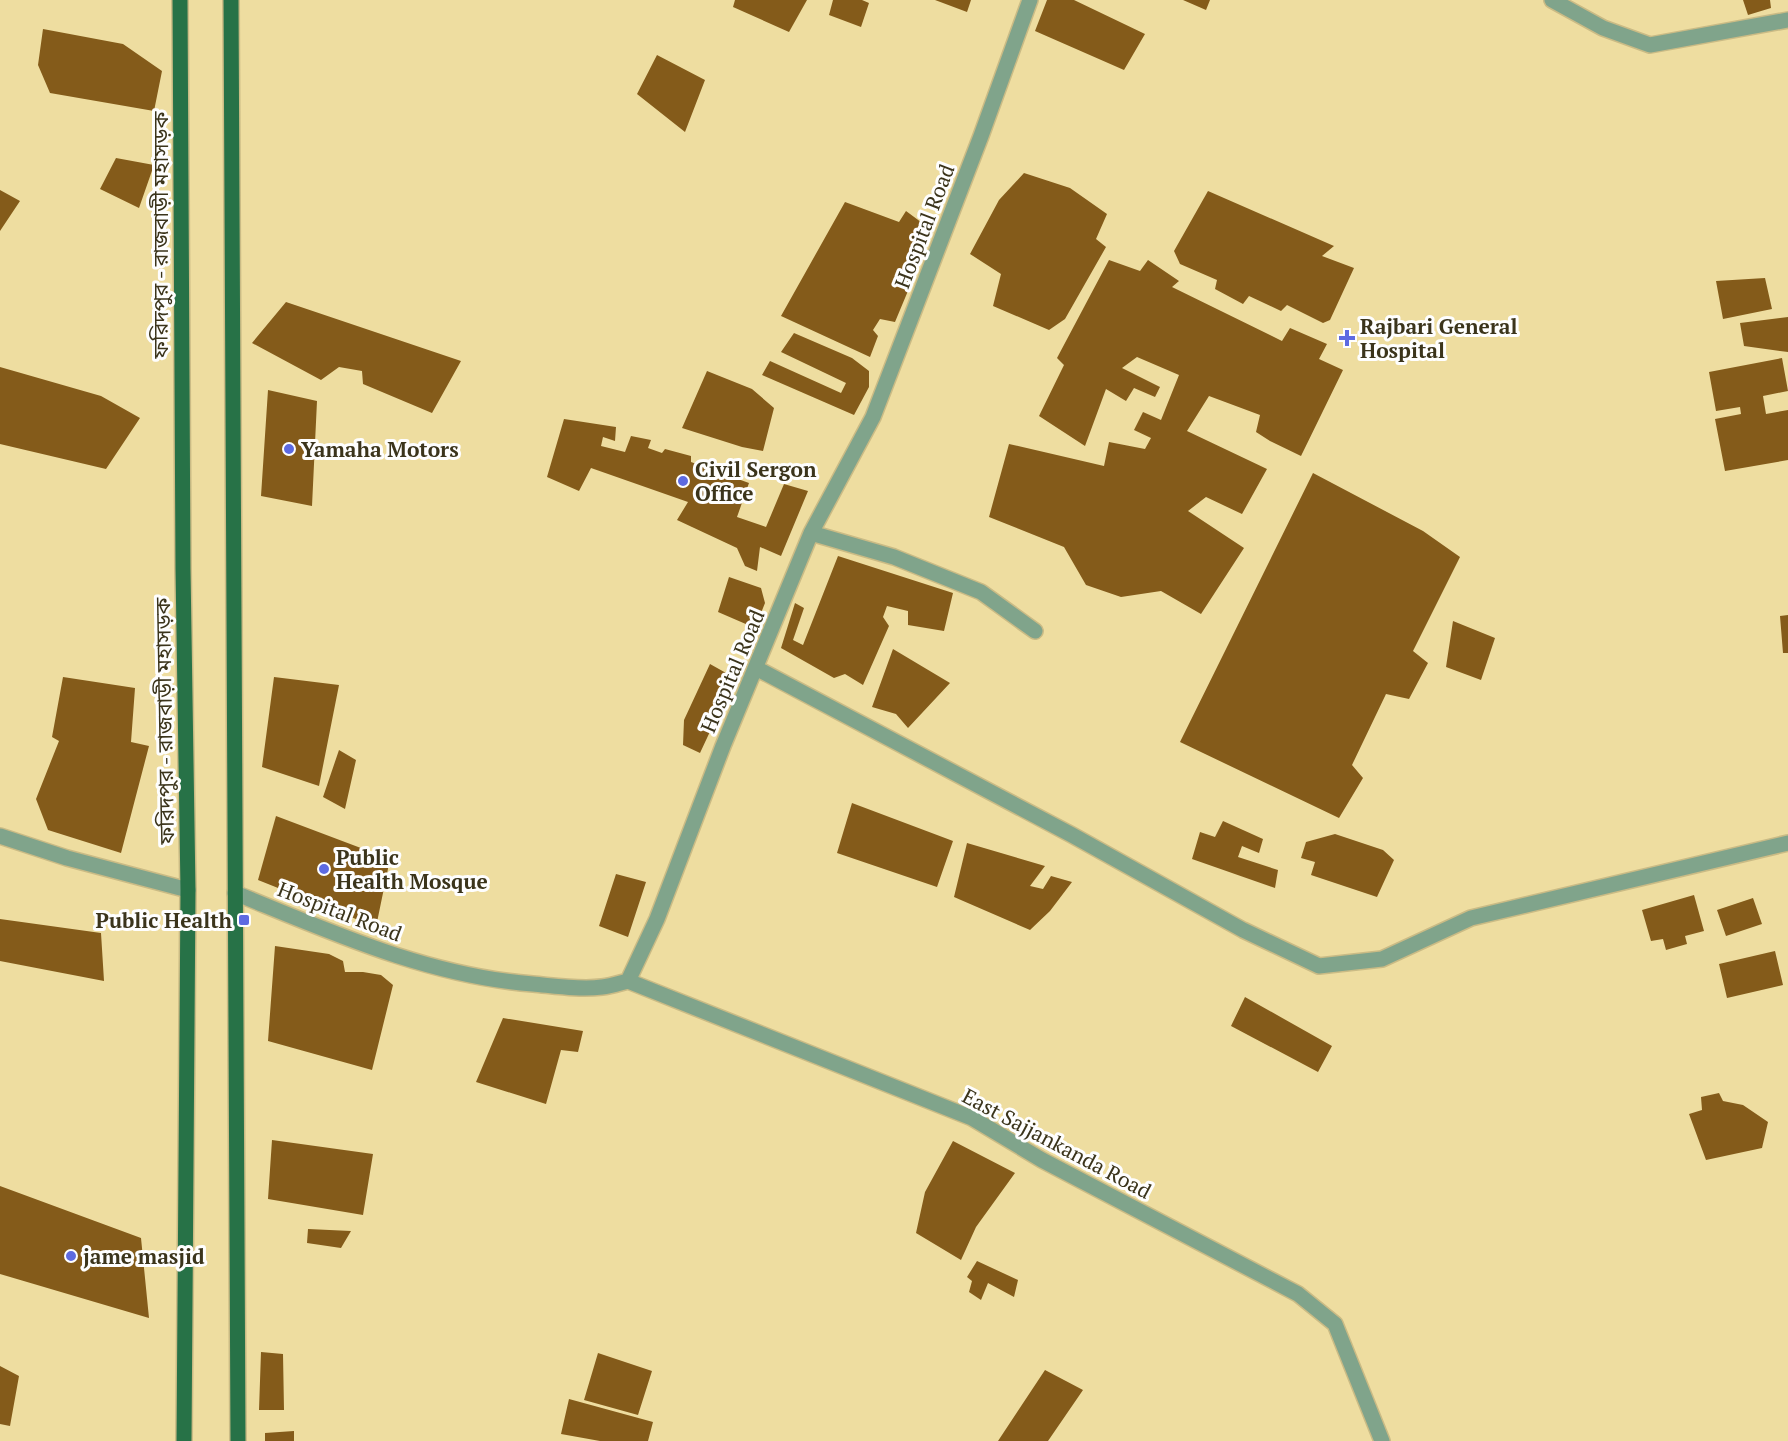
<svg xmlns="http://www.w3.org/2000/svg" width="1788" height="1441" font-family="'PT Serif','Noto Sans Bengali',serif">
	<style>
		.building { fill: #845b1a }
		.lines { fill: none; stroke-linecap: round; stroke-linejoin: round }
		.minor-casing { stroke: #cabb85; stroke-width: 18 }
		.major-casing { stroke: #cabb85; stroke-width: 18 }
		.minor { stroke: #80a48b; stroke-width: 15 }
		.major { stroke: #277247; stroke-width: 15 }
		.poi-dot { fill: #5d6ae1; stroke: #fefefe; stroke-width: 2 }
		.labels { text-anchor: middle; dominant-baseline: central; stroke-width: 6; stroke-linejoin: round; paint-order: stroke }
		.street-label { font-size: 21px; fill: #3b341b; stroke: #fefefe }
		.poi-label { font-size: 21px; font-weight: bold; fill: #3b341b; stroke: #fefefe; text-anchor: start }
	</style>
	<rect width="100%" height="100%" fill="#eedda0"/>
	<path class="building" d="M735,0H807L789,32L733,7Z
		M833,0H862L869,3L861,27L829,15Z
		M935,0H971L967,12Z
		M1047,0H1074L1145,34L1124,70L1035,31Z
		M1183,0H1210L1206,10Z
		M1743,0H1770L1771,8L1748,15Z
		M43,29L123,44L162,71L154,111L50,93L38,65Z
		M657,55L705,80L685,132L637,94Z
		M116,158L154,165L139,208L100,189Z
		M1024,173L1070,188L1107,214L1096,239L1106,247L1065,319L1049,330L993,306L1001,274L970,254L999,200Z
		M0,190L20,201L0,231Z
		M1208,191L1334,246L1322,256L1354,268L1330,320L1323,323L1287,305L1281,311L1249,296L1243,304L1215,289L1217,280L1180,264L1174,251Z
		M845,202L899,222L906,211L933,231L895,322L880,319L873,330L878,336L870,357L781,316Z
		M1109,260L1140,271L1148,260L1179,281L1172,287L1282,341L1290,328L1327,344L1319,359L1343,370L1301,456L1270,441L1256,432L1260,415L1209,396L1187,431L1267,469L1242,514L1206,497L1188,511L1244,548L1201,614L1161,591L1121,597L1086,585L1064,547L989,517L1009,444L1104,466L1109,442L1145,449L1151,438L1134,430L1143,412L1161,420L1179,375L1137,357L1122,368L1160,387L1155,397L1134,388L1126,401L1106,389L1085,446L1039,416L1064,365L1057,358Z
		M1765,278L1772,309L1723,319L1716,281Z
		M286,302L461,361L432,413L363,384L362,371L339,367L321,380L252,343Z
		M1788,317V352L1744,346L1740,323Z
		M794,333L852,358L869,371V387L854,415L762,375L770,361L841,393L846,383L781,352Z
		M1782,358L1788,391L1763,396L1766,414L1788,410V460L1725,471L1715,419L1741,414L1740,407L1716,411L1709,372Z
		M0,367L101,396L140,418L106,469L0,444Z
		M707,371L752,389L774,408L763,451L742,447L682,428Z
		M268,390L317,401L312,506L261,496Z
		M564,419L616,427L615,441L603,437L601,446L625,452L631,436L651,440L648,448L662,453L665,449L691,456V462L749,483L737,517L766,527L784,484L808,491L781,556L760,547L757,571L745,566L737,548L677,520L688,502L591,468L579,491L547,477Z
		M1313,473L1423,531L1460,557L1413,651L1428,663L1409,699L1386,694L1352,765L1363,778L1339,818L1180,742Z
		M838,556L953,593L944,631L908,625V611L887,606L883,617L889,626L863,685L845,674L834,678L781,648L795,603L804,608L793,640L803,645Z
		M729,577L761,588L765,603L755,628L718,612Z
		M1788,615V653H1783L1780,616Z
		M1453,621L1495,638L1481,680L1446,667Z
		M893,649L950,683L908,728L896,714L872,707Z
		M710,664L735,678L700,753L683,745L684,720Z
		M63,677L135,688L131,742L149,746L121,853L48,830L36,799L59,741L52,737Z
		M274,677L339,685L319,786L262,767Z
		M339,750L356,760L345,809L323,797Z
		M852,803L953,841L937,887L837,853Z
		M276,816L390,859L376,927L258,880Z
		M1223,821L1263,839L1259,853L1242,846L1238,857L1278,870L1275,888L1192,859L1200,832L1215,837Z
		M1335,834L1383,850L1394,860L1377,897L1311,875L1315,862L1301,858L1306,842Z
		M967,843L1045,866L1030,886L1043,889L1051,876L1072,882L1050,911L1030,930L954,897Z
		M616,874L646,882L628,937L599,926Z
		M1694,895L1704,931L1685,936L1687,944L1666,950L1663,939L1651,941L1642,910Z
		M1753,898L1762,924L1726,936L1717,910Z
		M0,919L101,933L104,981L0,961Z
		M275,946L329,954L343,961L345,972H363L381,975L393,985L372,1070L268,1041Z
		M1775,951L1783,985L1727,998L1719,964Z
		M1245,997L1332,1046L1318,1072L1231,1026Z
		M503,1018L583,1031L578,1052L561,1050L546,1104L476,1082Z
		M1719,1093L1723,1101L1743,1105L1768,1122L1762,1148L1706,1160L1689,1114L1702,1110L1701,1097Z
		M272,1140L373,1154L363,1215L268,1199Z
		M953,1141L1015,1173L976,1227L961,1260L916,1233L925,1192Z
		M0,1186L141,1238L149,1318L0,1274Z
		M308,1229L351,1231L341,1248L307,1243Z
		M977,1261L1018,1280L1014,1297L988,1283L981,1300L969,1292L972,1281L967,1277Z
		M261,1352L283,1354L284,1410H259Z
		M598,1353L652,1371L638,1415L584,1400Z
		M0,1366L19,1376L10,1426L0,1424Z
		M1045,1370L1083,1390L1048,1441H998Z
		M569,1399L653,1422L648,1441H600L561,1434Z
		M294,1431V1441H265V1433Z"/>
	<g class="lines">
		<defs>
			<path id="minor" d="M1552,0L1603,28L1650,45L1788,20
				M811,533L894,557L981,592L1035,631
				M756,668L1072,835L1243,930L1319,966L1382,959L1471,918L1788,843
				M0,836L67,858L188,890
				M235,893C331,932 428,976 533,984C555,986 580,990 602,987C611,986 620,983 628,981L657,919L723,746L811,533L873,417L981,136L1030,0
				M628,981L972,1118L1042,1160L1298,1294L1335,1324L1382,1441"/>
			<path id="major" d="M180,0L183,569L188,890L184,1441
				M231,0L238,1441"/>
		</defs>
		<use href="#minor" class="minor-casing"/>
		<use href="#major" class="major-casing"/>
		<use href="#minor" class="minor"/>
		<use href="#major" class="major"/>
	</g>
	<g class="poi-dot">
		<path d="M1344 329h6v6h6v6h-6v6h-6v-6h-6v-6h6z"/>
		<circle cx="289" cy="449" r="6"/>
		<circle cx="683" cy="481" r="6"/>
		<circle cx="324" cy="869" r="6"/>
		<rect x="238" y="914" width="12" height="12" rx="3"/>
		<circle cx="71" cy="1256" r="6"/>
	</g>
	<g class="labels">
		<g class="street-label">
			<text transform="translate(924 226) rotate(-69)">Hospital Road</text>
			<text transform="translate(160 235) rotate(-90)">ফরিদপুর - রাজবাড়ী মহাসড়ক</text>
			<text transform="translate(732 671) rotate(-67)">Hospital Road</text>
			<text transform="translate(164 721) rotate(-91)">ফরিদপুর - রাজবাড়ী মহাসড়ক</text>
			<text transform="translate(340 911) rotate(21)">Hospital Road</text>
			<text transform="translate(1057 1143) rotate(28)">East Sajjankanda Road</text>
		</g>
		<g class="poi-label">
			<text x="1360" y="326">Rajbari General<tspan x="1360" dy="24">Hospital</tspan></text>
			<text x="301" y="449">Yamaha Motors</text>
			<text x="695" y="469">Civil Sergon<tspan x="695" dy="24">Office</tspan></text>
			<text x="336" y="857">Public<tspan x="336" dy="24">Health Mosque</tspan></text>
			<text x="232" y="920" text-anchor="end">Public Health</text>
			<text x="83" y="1256">jame masjid</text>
		</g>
	</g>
</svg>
